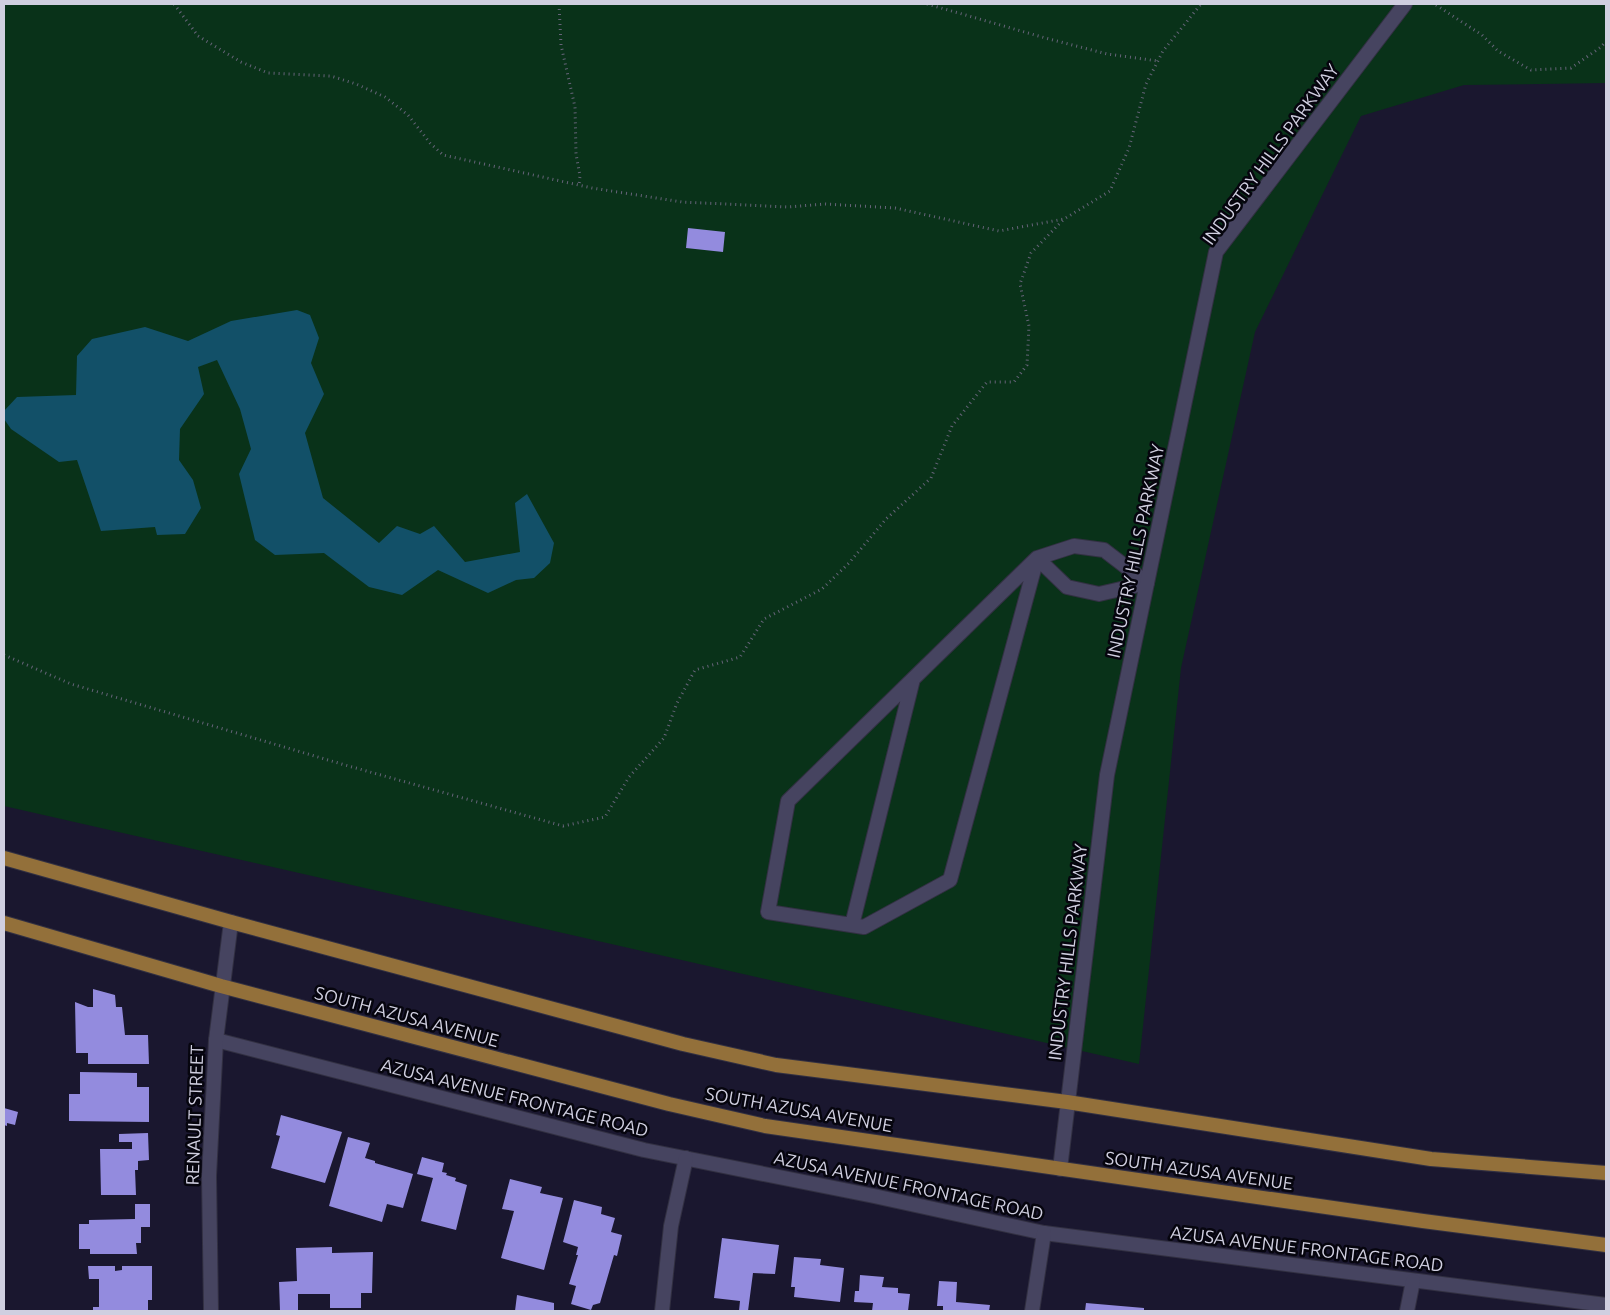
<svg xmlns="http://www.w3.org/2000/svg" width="1610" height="1315" font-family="Ubuntu,sans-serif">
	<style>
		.green { fill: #093219 }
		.water { fill: #125068 }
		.building { fill: #938bde }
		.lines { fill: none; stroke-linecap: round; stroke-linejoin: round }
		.service-casing { stroke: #323042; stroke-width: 16 }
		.minor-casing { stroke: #323042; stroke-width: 16 }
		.primary-casing { stroke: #323042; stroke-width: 16 }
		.path { stroke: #666479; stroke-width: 3; stroke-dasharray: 1 4; stroke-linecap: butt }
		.service { stroke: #464460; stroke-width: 14 }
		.minor { stroke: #464460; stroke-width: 14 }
		.primary { stroke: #93703a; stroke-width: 14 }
		.labels { text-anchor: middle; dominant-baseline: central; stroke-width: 5; stroke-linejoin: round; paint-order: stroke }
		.street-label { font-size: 18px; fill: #d0cfe0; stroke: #06050e }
	</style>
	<rect width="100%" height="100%" fill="#1a172f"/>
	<path class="green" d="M4,4H1606V83L1464,85L1361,116L1255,332L1181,668L1139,1064L4,806Z"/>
	<path class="water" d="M297,310L310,315L319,338L311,363L324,394L305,433L323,498L379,543L397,526L420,534L434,526L465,562L520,552L515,503L527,494L554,543L550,563L534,578L516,580L488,593L438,570L402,595L369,587L324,553L275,555L255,540L239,474L251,449L240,409L217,360L198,367L204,394L180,429L179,460L193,480L201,508L185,534L157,535L155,527L101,531L77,460L59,462L11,429L4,419V411L17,397L76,395L77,356L92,339L145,327L188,341L231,321Z"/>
	<path class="building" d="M688,228L725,232L723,252L686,248Z
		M93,989L115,995L116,1007H122L125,1035H148L149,1064H88V1053H76L75,1002L88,1007H93Z
		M80,1072L137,1073V1087H149V1122L69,1121V1094H80Z
		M4,1108L18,1112L15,1125L7,1123V1126L4,1125Z
		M281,1115L342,1132L325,1183L271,1168L280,1136L276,1135Z
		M148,1133L149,1160L138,1161V1170H135L136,1195H101L100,1149H132V1142H119V1134Z
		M348,1137L370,1143L365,1158L375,1161V1163L413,1174L403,1208L387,1204L382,1222L329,1206Z
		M422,1157L444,1163L442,1172L447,1173L446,1175L456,1178L455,1181L467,1185L456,1230L421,1221L433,1178L417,1174Z
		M510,1179L542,1187L540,1193L563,1198L544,1270L501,1258L514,1211L502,1209Z
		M574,1200L602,1207L601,1214L615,1218L611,1232L622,1235L617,1256L614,1255L600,1303L593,1305L591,1310L571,1304L576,1286L569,1284L578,1255H576L578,1247L563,1242Z
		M135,1204H150V1227H141V1243H136L137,1254H90V1249H79V1224H89V1220L135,1219Z
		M722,1238L779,1245L775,1274L753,1273L748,1311H739L740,1301L714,1298Z
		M332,1247V1253L373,1252L372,1293H361V1308H330V1294H298V1311H280L279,1282L297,1281L296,1248Z
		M794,1257L821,1259L820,1265L844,1268L840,1302L794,1297L795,1287H791Z
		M88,1266H115V1271L122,1270V1266H152V1300H148V1311H93V1307H99V1279H89Z
		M860,1275L884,1277L882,1287L898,1288V1293L910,1294L908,1311H872L873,1303L854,1302L855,1291H859Z
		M939,1281L957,1282L956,1302L990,1305L989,1311H943V1306H937Z
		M517,1295L554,1303V1311H515Z
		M1086,1303L1144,1308V1311H1085Z"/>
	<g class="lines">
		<defs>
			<path id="service" d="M1074,546L1104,550L1147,583L1099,594L1067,587L1037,558Z
				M1037,558L950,880L864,927L768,912L788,801Z
				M852,925L913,679
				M216,1040L644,1150L874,1196L1044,1233L1606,1305"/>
			<path id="minor" d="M1060,1169L1107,775L1216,252L1405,4
				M211,1311L209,1176L216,1040L231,922
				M662,1311L671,1226L686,1158
				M1032,1311L1044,1233
				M1407,1311L1413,1281"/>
			<path id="primary" d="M4,858L231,922L683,1044L776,1065L1067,1102L1431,1159L1606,1173
				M4,923L221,986L669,1104L765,1126L1423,1221L1606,1245"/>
		</defs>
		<use href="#service" class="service-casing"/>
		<use href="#minor" class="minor-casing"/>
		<use href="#primary" class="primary-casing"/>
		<path class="path" d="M174,4L198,36L241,62L268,73L331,76L356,84L385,97L408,115L430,143L443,155L592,188L682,202L788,207L825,204L895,208L999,231L1064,219L1110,191L1129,148L1146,84L1163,51L1201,4
			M559,4L561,45L575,107L576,154L580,176L579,186
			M927,4L1049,39L1107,54L1158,61
			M1436,5L1482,35L1498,51L1531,70L1571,68L1601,47L1606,41
			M4,655L71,684L345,765L563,826L605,817L629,777L664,738L677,703L695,670L740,657L764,619L822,589L849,563L886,519L931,478L952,426L987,382H1014L1027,365L1029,326L1020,284L1031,253L1064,219"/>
		<use href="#service" class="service"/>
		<use href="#minor" class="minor"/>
		<use href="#primary" class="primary"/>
	</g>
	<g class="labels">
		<g class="street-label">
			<text transform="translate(1270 154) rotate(-54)">INDUSTRY HILLS PARKWAY</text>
			<text transform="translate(1135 551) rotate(-78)">INDUSTRY HILLS PARKWAY</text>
			<text transform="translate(1067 952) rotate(-83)">INDUSTRY HILLS PARKWAY</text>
			<text transform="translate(407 1016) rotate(15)">SOUTH AZUSA AVENUE</text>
			<text transform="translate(515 1097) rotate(14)">AZUSA AVENUE FRONTAGE ROAD</text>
			<text transform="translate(799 1109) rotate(10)">SOUTH AZUSA AVENUE</text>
			<text transform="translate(194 1115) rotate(-88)">RENAULT STREET</text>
			<text transform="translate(1199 1170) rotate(8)">SOUTH AZUSA AVENUE</text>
			<text transform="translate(909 1185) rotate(12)">AZUSA AVENUE FRONTAGE ROAD</text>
			<text transform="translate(1307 1248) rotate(7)">AZUSA AVENUE FRONTAGE ROAD</text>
		</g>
	</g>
	<rect width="1610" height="1315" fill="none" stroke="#d0cfe0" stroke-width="10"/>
</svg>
